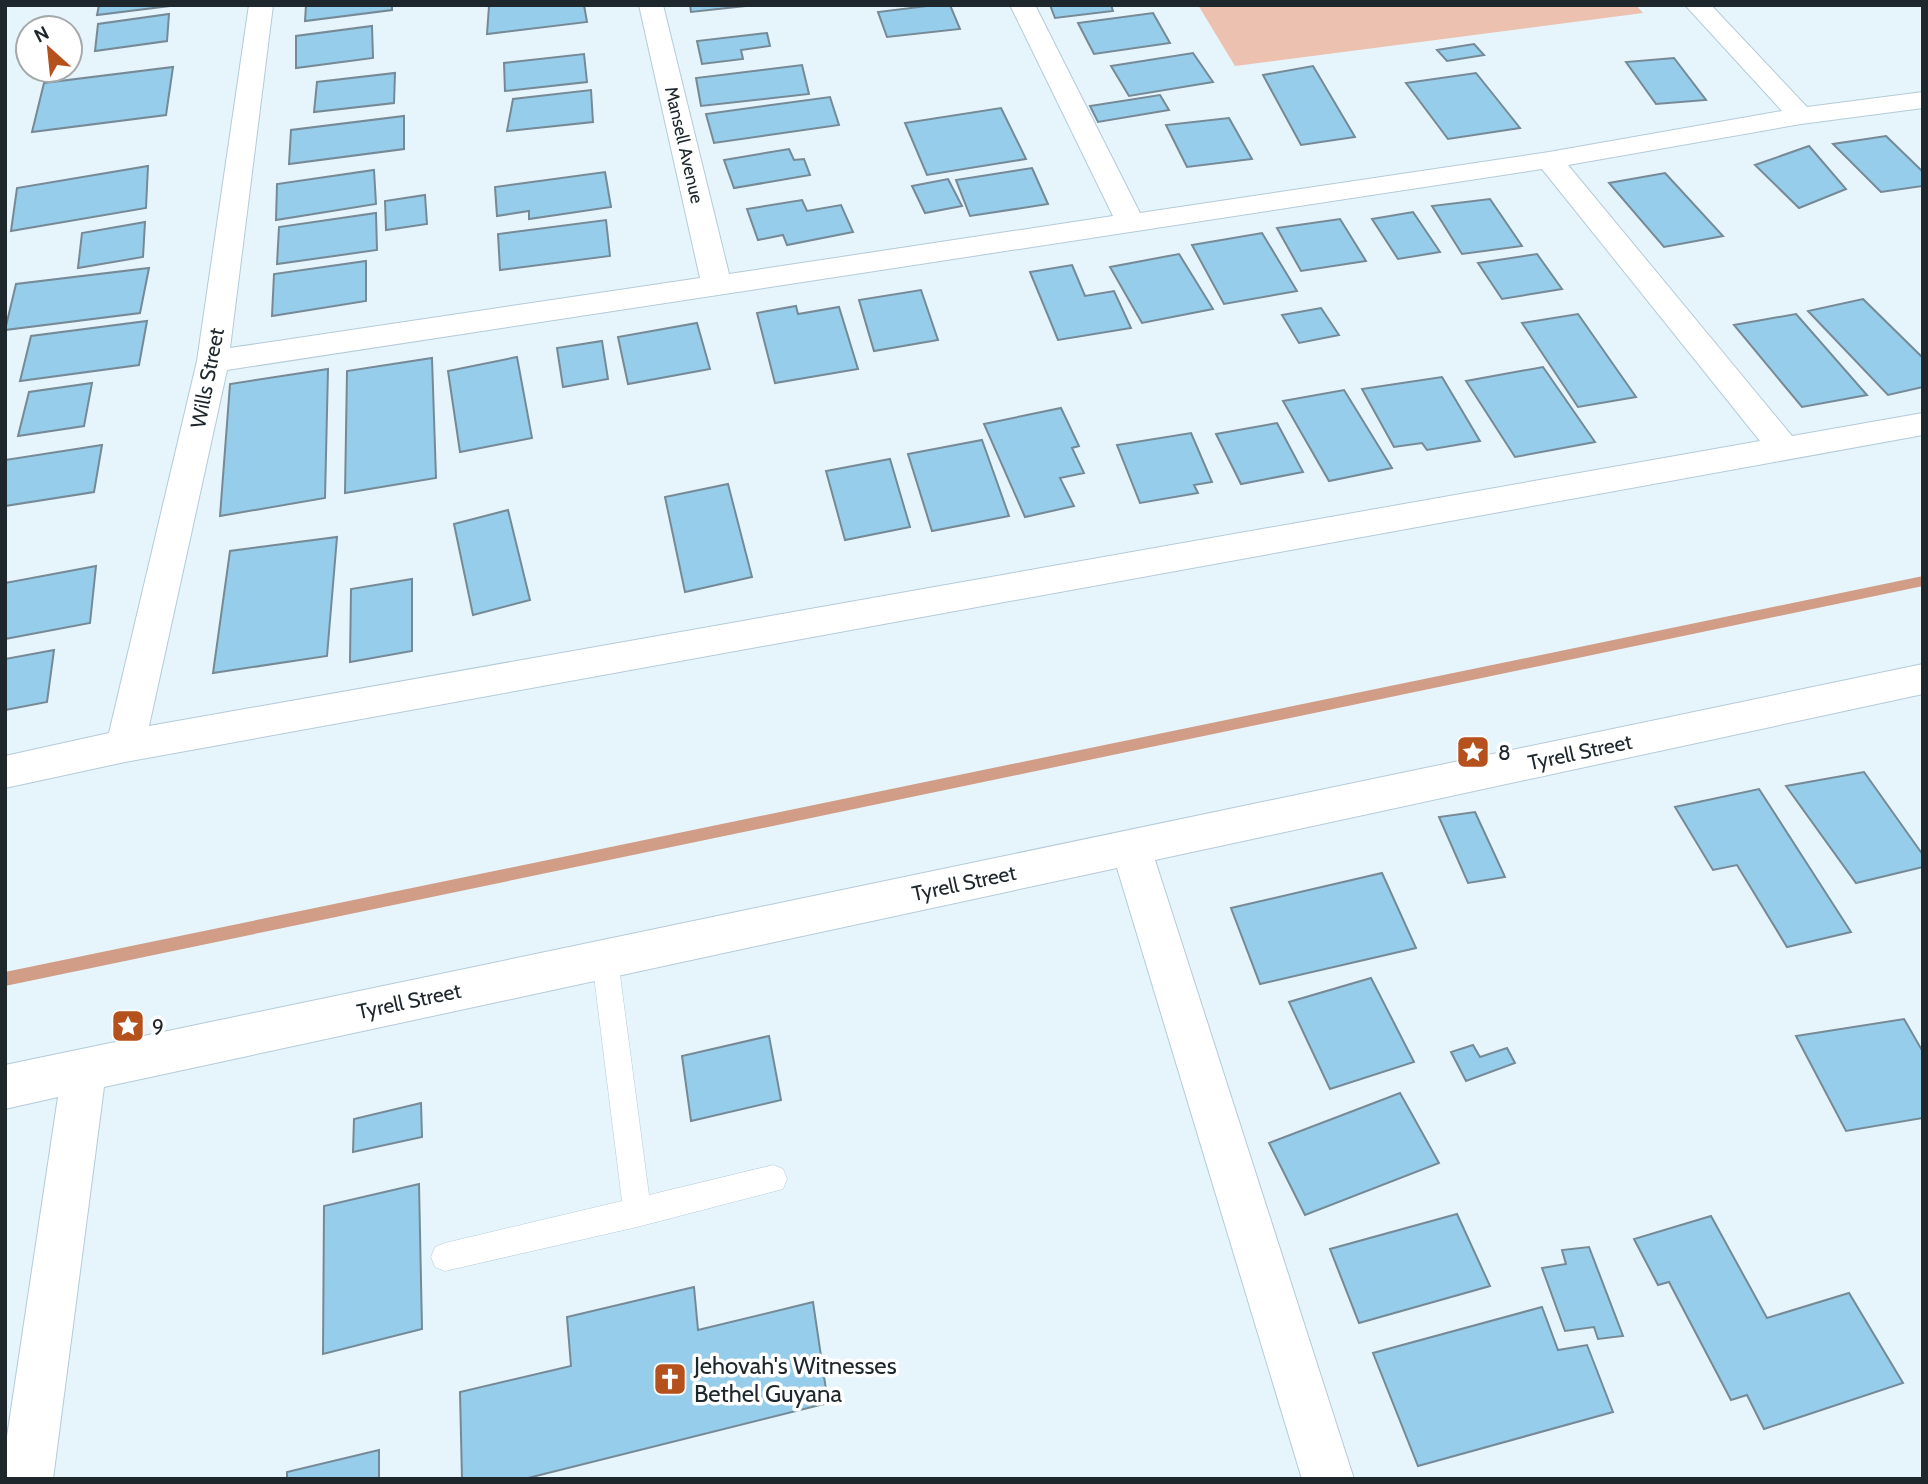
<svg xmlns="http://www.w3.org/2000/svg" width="1928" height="1484" font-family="Cabin,sans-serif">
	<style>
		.green { fill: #ecc1af }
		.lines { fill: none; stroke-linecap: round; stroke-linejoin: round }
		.stream { fill: #d19d86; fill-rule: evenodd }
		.building { fill: #96cdea; stroke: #758a96; stroke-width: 2 }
		.service-casing { stroke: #b4cbd8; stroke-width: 1 }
		.minor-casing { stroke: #b4cbd8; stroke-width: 2 }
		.service { fill: #fff; fill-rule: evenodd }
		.minor { fill: #fff; fill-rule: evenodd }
		.labels { text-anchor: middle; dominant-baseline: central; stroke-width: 7; stroke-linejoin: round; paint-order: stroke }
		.far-street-label { font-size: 18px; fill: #1e272b; stroke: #fff }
		.street-label { font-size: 21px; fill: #1e272b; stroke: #fff }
		.poi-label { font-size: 21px; fill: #1e272b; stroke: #fff; text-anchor: start }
		.near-poi-label { font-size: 24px; fill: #1e272b; stroke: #fff; text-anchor: start }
	</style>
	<rect width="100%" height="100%" fill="#e6f4fc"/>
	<path class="green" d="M1198,5H1636L1643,13L1235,66Z"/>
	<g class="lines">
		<path class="stream" d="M1923,576V586L5,986V972Z"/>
	</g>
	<path class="building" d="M99,5H178L97,15Z
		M306,5H392V10L305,21Z
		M584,5L587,22L487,34L489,6Z
		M690,5H755L691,12Z
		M935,5H950L960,29L887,37L878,12Z
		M1050,5H1111L1113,11L1055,18Z
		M1153,13L1170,43L1094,54L1078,23Z
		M169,14L167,41L95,51L98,24Z
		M372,26L373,58L296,68V36Z
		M767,33L770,46L741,50L743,59L702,64L697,41Z
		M1474,44L1484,55L1447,61L1437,50Z
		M1193,53L1213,82L1129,96L1111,66Z
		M584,54L587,82L505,91L504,63Z
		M1674,58L1706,100L1656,104L1626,62Z
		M802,65L809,94L701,106L696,78Z
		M1313,66L1355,137L1301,145L1263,75Z
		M173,67L166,115L32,132L44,83Z
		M395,73L394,103L314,112L317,82Z
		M1476,73L1520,128L1448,139L1406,83Z
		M591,90L593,122L507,131L513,99Z
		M1160,95L1169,110L1098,122L1090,106Z
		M830,97L839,125L714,143L706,114Z
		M1001,108L1026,159L927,175L905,123Z
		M404,116V149L289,164L291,130Z
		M1229,118L1252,159L1187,167L1166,125Z
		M1886,136L1923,172V186L1881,192L1833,144Z
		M1809,146L1846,189L1799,208L1755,165Z
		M789,149L794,160L804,159L810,175L734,188L724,160Z
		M148,166L146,208L11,231L17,188Z
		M1032,168L1048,204L970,216L956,180Z
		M374,170L376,204L276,220L277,184Z
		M605,172L611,207L529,219V211L497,216L495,187Z
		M1665,173L1723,236L1664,247L1609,183Z
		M948,179L962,206L925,213L912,186Z
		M425,195L427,224L386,230L385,201Z
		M1490,199L1522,246L1462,254L1432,206Z
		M802,200L807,211L841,205L853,232L787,245L783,235L758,240L747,209Z
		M1413,212L1440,252L1398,259L1372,219Z
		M376,213L377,250L277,264L279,227Z
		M1340,219L1366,261L1301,271L1277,228Z
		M606,220L610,256L500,270L498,234Z
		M145,222L143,257L78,268L82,233Z
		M1262,233L1297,291L1224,304L1192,245Z
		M1179,254L1213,309L1142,323L1110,267Z
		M1537,254L1562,289L1502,299L1478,263Z
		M366,261V301L272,316L274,274Z
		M1072,265L1085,296L1114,291L1131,328L1058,340L1030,272Z
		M149,268L140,313L5,330L16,284Z
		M921,290L938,340L874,351L859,300Z
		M1863,299L1923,358V387L1888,395L1808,311Z
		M796,306L798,314L839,307L858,369L775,383L757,313Z
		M1321,308L1339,335L1299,343L1282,315Z
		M1578,314L1636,397L1578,407L1522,323Z
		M1796,314L1867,395L1802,407L1734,325Z
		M147,321L139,365L20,381L31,336Z
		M697,323L710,369L628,384L618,337Z
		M602,341L608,379L563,387L557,348Z
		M517,357L532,438L460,452L448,371Z
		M432,358L436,478L345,493L347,371Z
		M1543,367L1595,442L1515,457L1466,381Z
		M328,369L325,498L220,516L230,384Z
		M1442,377L1480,441L1427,450L1422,443L1394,447L1362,389Z
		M92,383L84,426L18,436L29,392Z
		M1344,390L1392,468L1329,481L1283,401Z
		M1061,408L1079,446L1072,448L1084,473L1060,478L1074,506L1025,517L984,424Z
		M1277,423L1303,472L1241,484L1216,434Z
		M1191,433L1212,482L1194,485L1198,493L1140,503L1117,445Z
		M982,440L1009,516L932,531L908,454Z
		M102,445L94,492L5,506V460Z
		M890,459L910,527L845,540L826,471Z
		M728,484L752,577L685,592L665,497Z
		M508,510L530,600L473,615L454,524Z
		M337,537L327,656L213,673L230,551Z
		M96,566L90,623L5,639V583Z
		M412,579V651L350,662L351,589Z
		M54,650L47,702L5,710V659Z
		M1864,772L1923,855V867L1856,883L1786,786Z
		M1759,789L1851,932L1787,947L1737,865L1713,870L1675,807Z
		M1475,812L1505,877L1468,883L1439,817Z
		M1382,873L1416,948L1260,984L1231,908Z
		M1371,978L1414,1062L1330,1089L1289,1002Z
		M1904,1019L1923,1052V1118L1846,1131L1796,1036Z
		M769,1036L781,1100L691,1121L682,1056Z
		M1473,1045L1480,1057L1507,1048L1515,1063L1466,1081L1451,1052Z
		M1400,1093L1439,1163L1305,1215L1269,1143Z
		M421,1103L422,1137L353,1152L354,1119Z
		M419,1184L422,1329L323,1354L324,1206Z
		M1457,1214L1490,1286L1359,1323L1330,1249Z
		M1711,1216L1767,1318L1849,1293L1903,1383L1764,1429L1747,1395L1731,1400L1669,1282L1658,1285L1634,1239Z
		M1589,1247L1623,1336L1598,1339L1594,1327L1565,1331L1542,1268L1566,1264L1562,1250Z
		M694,1287L698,1330L813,1302L828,1403L524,1479H462L460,1392L571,1366L567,1317Z
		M1542,1307L1558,1350L1587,1345L1613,1412L1418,1466L1373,1353Z
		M379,1450V1479H287V1472Z"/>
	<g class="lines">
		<defs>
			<path id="service" d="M605,948L614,952L618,960L649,1195L773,1165L783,1169L787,1179L783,1189L637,1227L445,1271L435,1267L431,1257L435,1247L445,1243L622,1201L592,960L596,952Z"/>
			<path id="minor" d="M249,5H273L230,348L700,278L639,5H663L729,274L1113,216L1010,5H1035L1140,213L1549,152L1782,111L1685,5H1711L1807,107L1923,92V108L1801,124L1568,165L1792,436L1923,413V435L125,762L5,788V756L109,733L197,361ZM1542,169L1760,441L149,726L227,370Z
				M1923,664V694L1155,860L1354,1479H1302L1117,868L104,1087L53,1479H5V1450L58,1097L5,1109V1065Z"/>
		</defs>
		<use href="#service" class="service-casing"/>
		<use href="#minor" class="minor-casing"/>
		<use href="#service" class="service"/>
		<use href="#minor" class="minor"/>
	</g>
	<defs>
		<symbol id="sight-square" viewBox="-11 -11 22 22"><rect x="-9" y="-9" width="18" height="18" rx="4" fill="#b5511d" stroke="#fff"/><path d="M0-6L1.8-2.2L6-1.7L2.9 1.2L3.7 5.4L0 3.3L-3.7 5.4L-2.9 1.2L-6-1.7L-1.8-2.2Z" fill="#fff"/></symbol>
		<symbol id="church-square" viewBox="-11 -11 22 22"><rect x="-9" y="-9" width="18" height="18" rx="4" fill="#b5511d" stroke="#fff"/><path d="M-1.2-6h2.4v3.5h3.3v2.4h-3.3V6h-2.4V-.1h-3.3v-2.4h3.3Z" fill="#fff"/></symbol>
	</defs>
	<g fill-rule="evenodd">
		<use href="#sight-square" x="1454" y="733" width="38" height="38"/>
		<use href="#sight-square" x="109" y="1007" width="38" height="38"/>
		<use href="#church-square" x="651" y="1360" width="38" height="38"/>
	</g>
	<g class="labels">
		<g class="far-street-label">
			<text transform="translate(684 145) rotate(77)">Mansell Avenue</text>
		</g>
		<g class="street-label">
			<text transform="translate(207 378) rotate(-79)">Wills Street</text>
			<text transform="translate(1580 752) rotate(-12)">Tyrell Street</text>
			<text transform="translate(964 883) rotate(-12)">Tyrell Street</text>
			<text transform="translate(409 1001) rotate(-12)">Tyrell Street</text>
		</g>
		<g class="poi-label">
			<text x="1498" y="752">8</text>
			<text x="152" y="1026">9</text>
		</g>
		<g class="near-poi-label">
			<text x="694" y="1365">Jehovah's Witnesses<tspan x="694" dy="28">Bethel Guyana</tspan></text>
		</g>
	</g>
	<rect width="1928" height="1484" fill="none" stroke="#1e272b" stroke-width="14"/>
	<g transform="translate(49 49) rotate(333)"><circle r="33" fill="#ffffff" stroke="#a5a9aa" stroke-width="2"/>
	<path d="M0-5L12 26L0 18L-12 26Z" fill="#b5511d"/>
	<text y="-10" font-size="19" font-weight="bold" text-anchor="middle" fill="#1e272b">N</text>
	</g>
</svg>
